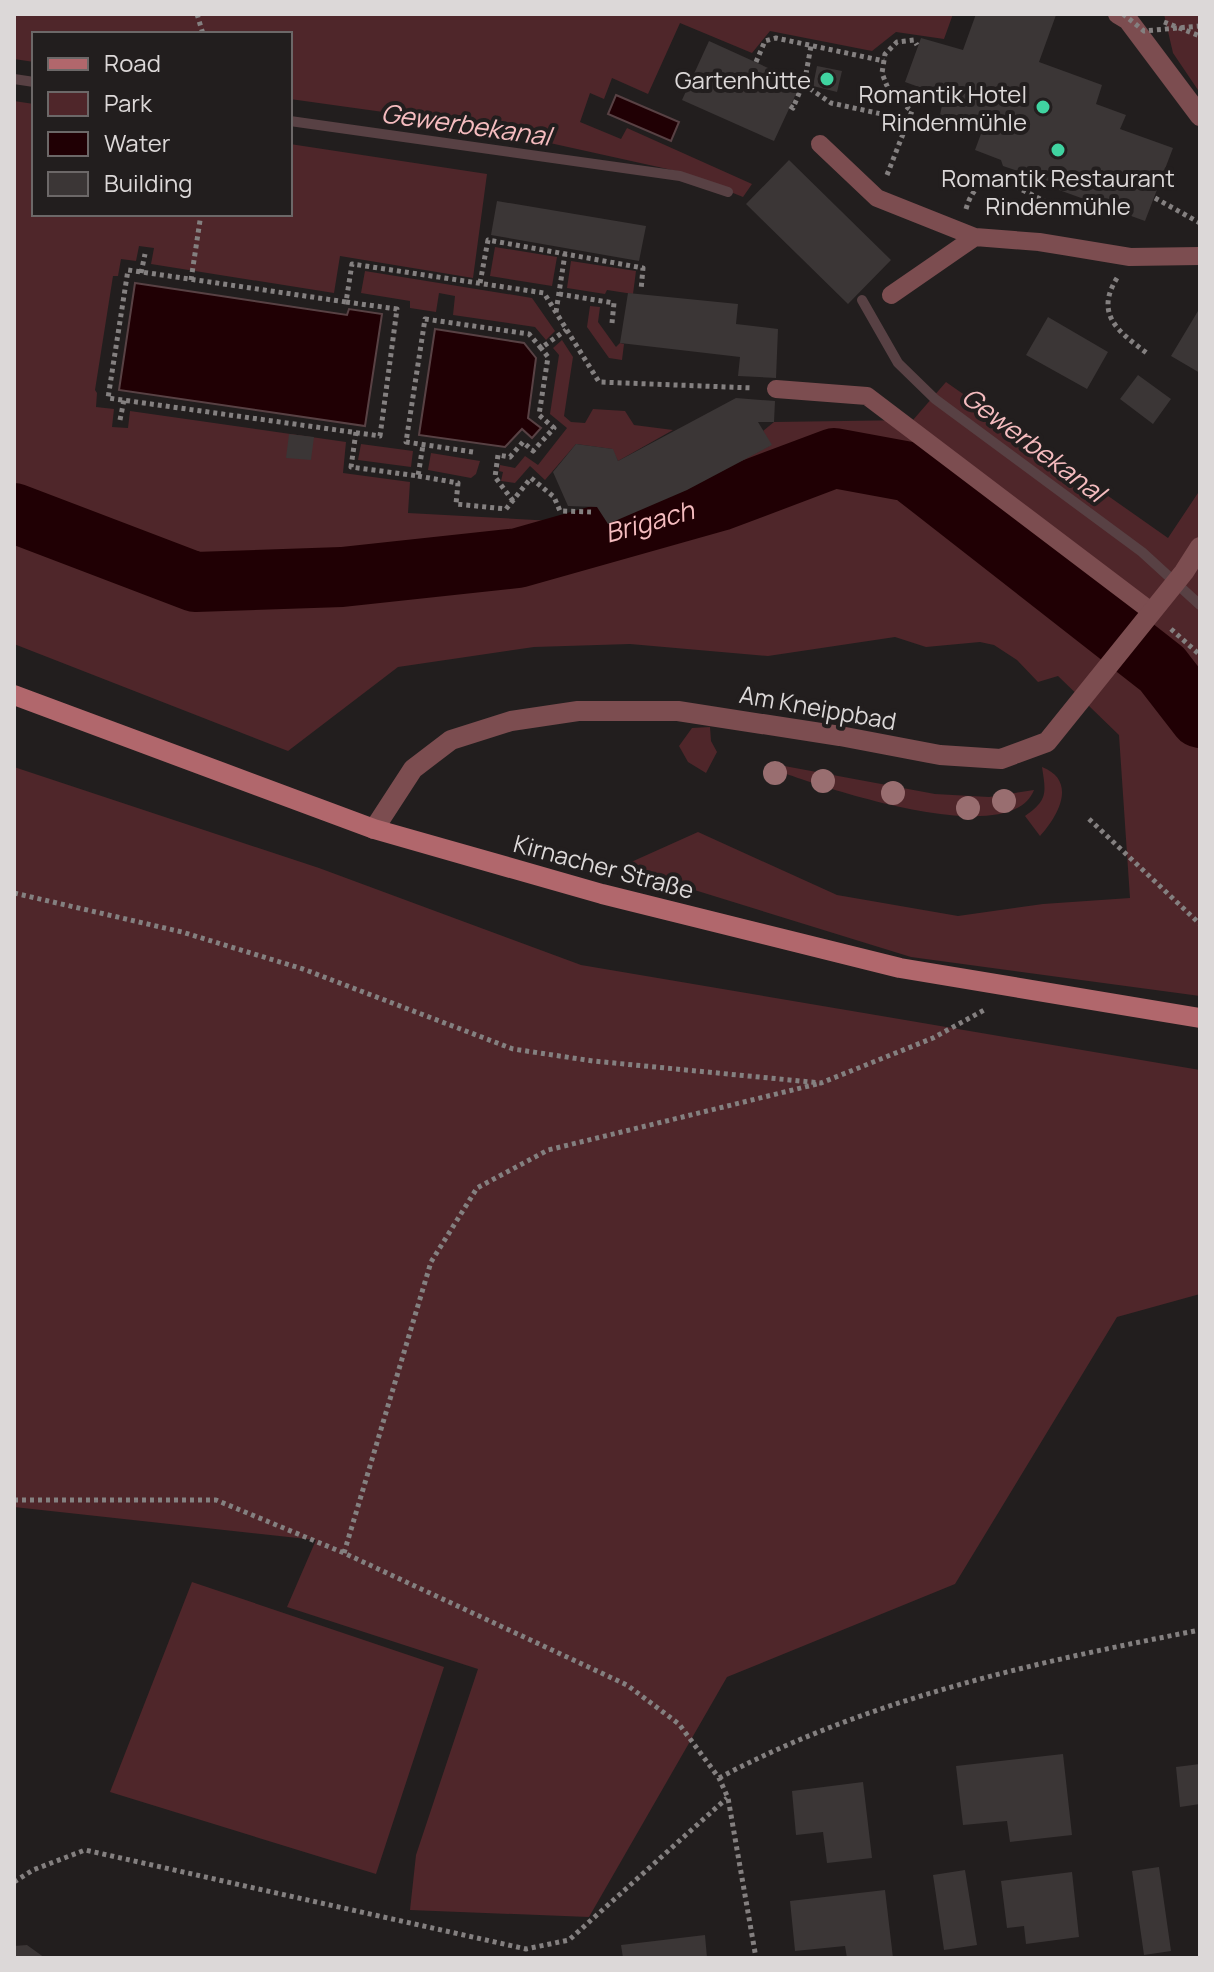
<svg xmlns="http://www.w3.org/2000/svg" width="1214" height="1972" font-family="Manrope,sans-serif">
	<style>
		.green { fill: #4f262a }
		.water { fill: #200004; stroke: #584144; stroke-width: 2 }
		.lines { fill: none; stroke-linecap: round; stroke-linejoin: round }
		.stream { stroke: #584144; stroke-width: 10 }
		.river { stroke: #200004; stroke-width: 60 }
		.building { fill: #3b3636 }
		.path { stroke: #848080; stroke-width: 5; stroke-dasharray: 4 4; stroke-linecap: butt }
		.service { stroke: #7c4d50; stroke-width: 18 }
		.minor { stroke: #7c4d50; stroke-width: 20 }
		.secondary { stroke: #b1676c; stroke-width: 20 }
		.path-bridge { stroke: #848080; stroke-width: 5; stroke-dasharray: 4 4; stroke-linecap: butt }
		.tree { fill: #996e70 }
		.poi-dot { fill: #40d4a1; stroke: #221e1e; stroke-width: 3 }
		.labels { text-anchor: middle; dominant-baseline: central; stroke-width: 8; stroke-linejoin: round; paint-order: stroke }
		.poi-label { font-size: 24px; fill: #dcd8d8; stroke: #221e1e; text-anchor: end }
		.street-label { font-size: 24px; fill: #dcd8d8; stroke: #221e1e }
		.water-label { font-size: 26px; font-style: italic; fill: #f5bcbf; stroke: #221e1e }
	</style>
	<rect width="100%" height="100%" fill="#221e1e"/>
	<path class="green" d="M14,14H953L944,39L896,32L872,51L770,31L752,53L680,23L648,94L612,78L604,99L590,93L580,122L621,139L627,128L752,184L743,197L681,172L455,122L290,99V34H34V62L14,59Z
		M1164,14H1200V93L1173,53Z
		M14,101L34,104V214H290V144L487,174L473,278L340,256L334,293L151,264L154,248L139,246L136,261L121,259L118,276H113L95,390L97,393L96,407L114,409L112,427L128,428L130,411L346,442L343,473L410,482L408,513L608,524L687,490L771,445L763,431L774,422L913,420L946,382L1168,538L1200,490V996L911,957L620,867L698,832L837,895L958,916L1043,904L1130,898L1119,735L1058,676L1038,682L1017,660L994,645L980,642L926,647L895,637L768,656L630,644L534,647L398,667L288,751L14,644Z
		M495,247L557,257L552,286L490,276Z
		M571,261L636,271L633,294L607,290L605,294L567,288Z
		M365,271L532,298L555,331L546,340L535,327L453,315L455,296L439,293L436,312L410,308V301L361,293Z
		M590,306L600,307L598,322L616,347L620,343L624,344L622,360L609,358L587,327Z
		M562,340L573,357L564,416L571,422L585,423L593,409L625,411L634,425L673,430L618,461L612,449L576,444L545,480L530,466L515,483L501,481L503,472L499,471L500,465L515,468L525,456L538,465L567,428L550,414L559,355L553,348Z
		M361,444L413,451L411,467L358,460Z
		M431,453L480,461L476,474L471,478L428,470Z
		M710,727L711,741L717,752L706,773L688,762L679,746L692,728Z
		M779,765L935,794L989,797L1034,790C1010,852 823,787 778,771Z
		M14,767L319,868L581,965L1200,1070V1294L1117,1317L955,1584L727,1677L589,1917L410,1910L416,1855L478,1669L287,1607L316,1540L14,1507Z
		M1042,767C1078,781 1058,816 1040,836L1025,816C1048,800 1046,793 1042,767Z
		M192,1582L444,1667L376,1874L110,1792Z"/>
	<path class="water" d="M616,95L679,122L671,141L608,114Z
		M135,283L347,315L349,309L382,314L365,426L119,390Z
		M435,329L524,343L536,358L528,418L541,428L532,438L522,429L505,447L419,435Z"/>
	<g class="lines">
		<path class="stream" d="M14,79L34,82
			M290,121L680,176L728,192
			M862,300L898,363L935,399L1142,552L1200,605"/>
		<path class="river" id="s1" d="M14,513L195,582L342,577L518,558L720,501L834,458L910,472L1162,669L1200,718"/>
	</g>
	<path class="building" d="M976,14L1056,15L1039,62L1102,85L1096,104L1126,115L1120,129L1173,148L1145,221L1059,190L1060,185L1003,166L1001,160L975,150L982,131L940,115L944,96L905,82L921,38L963,50Z
		M709,41L801,83L774,141L682,100Z
		M817,66L842,71L837,92L813,86Z
		M789,160L891,260L848,304L746,204Z
		M497,201L646,226L639,261L491,235Z
		M628,293L738,304L736,324L778,329L776,378L738,376L740,357L620,343Z
		M1198,311L1200,312V373L1171,356Z
		M1048,317L1108,352L1087,389L1026,355Z
		M1138,375L1171,399L1153,424L1120,399Z
		M736,398L775,401L774,422H758L772,445L687,490L608,524L597,507L568,506L553,472L576,444L613,449L618,461Z
		M289,434L314,437L311,460L286,458Z
		M1063,1754L1072,1835L1010,1842L1007,1821L963,1825L956,1766Z
		M1200,1764V1804L1180,1807L1176,1767Z
		M863,1782L872,1858L827,1863L823,1832L796,1835L792,1791Z
		M1159,1867L1171,1951L1144,1955L1132,1871Z
		M965,1870L977,1945L944,1950L933,1875Z
		M1072,1872L1079,1937L1026,1944L1024,1926L1007,1928L1001,1881Z
		M885,1890L893,1958H847L845,1946L795,1951L790,1901Z
		M705,1935L707,1958H623L621,1945Z
		M27,1945L45,1958H14V1946Z"/>
	<g class="lines">
		<path class="path" d="M197,14L203,34
			M1164,22L1200,36
			M756,62L765,41L776,38L884,61
			M803,84L831,103L909,120
			M790,106L793,108L805,79L811,46
			M887,175L912,111L890,94L882,73L885,54L897,42L914,40L917,45
			M1155,198L1200,223
			M966,209C979,163 1014,186 1044,201L1042,217
			M141,273L145,254
			M1117,278C1094,315 1119,332 1148,354
			M191,280L201,214
			M480,283L488,240L643,268L641,290
			M559,294L614,303L612,323
			M346,302L397,309L380,436L108,398L128,270L346,302L352,264L544,293L599,382L753,388
			M556,312L565,254
			M120,420L124,400
			M356,432L351,467L418,476L423,445
			M473,452L406,442L425,319L529,334L541,348L566,330
			M418,476L458,483L456,504L506,509L531,478L554,497L560,511L591,512
			M513,501L495,477L498,455L510,457L523,442L533,451L554,428L539,415L548,357L541,348
			M1171,629L1200,655
			M1089,819L1200,924
			M14,893L182,932L303,969L513,1049L593,1061L821,1083L933,1038L986,1009
			M14,1500H216L344,1553L627,1685L679,1724L719,1778L728,1798L756,1958
			M344,1553L431,1262L477,1188L548,1150L817,1084
			M719,1778C867,1699 1036,1662 1200,1630
			M14,1882L33,1870L85,1850L526,1949L569,1940L727,1798"/>
		<path class="service" d="M820,144L877,198L975,237L1039,242L1130,257L1200,256
			M891,295L975,237
			M776,389L867,396L1152,612"/>
		<path class="minor" d="M1118,14L1128,20L1200,116
			M374,829L413,769L451,740L511,721L578,711H678L840,736L940,755L1001,759L1047,742L1184,572L1200,547"/>
		<path class="secondary" d="M14,695L374,829L602,894L900,968L1200,1018"/>
		<path class="path-bridge" d="M1123,14L1144,31L1200,26"/>
	</g>
	<g class="tree">
		<circle cx="775" cy="773" r="12"/>
		<circle cx="823" cy="781" r="12"/>
		<circle cx="893" cy="793" r="12"/>
		<circle cx="1004" cy="801" r="12"/>
		<circle cx="968" cy="808" r="12"/>
	</g>
	<g class="poi-dot">
		<circle cx="827" cy="79" r="8"/>
		<circle cx="1043" cy="107" r="8"/>
		<circle cx="1058" cy="150" r="8"/>
	</g>
	<g class="labels">
		<g class="poi-label">
			<text x="811" y="79">Gartenhütte</text>
			<text x="1027" y="93">Romantik Hotel<tspan x="1027" dy="28">Rindenmühle</tspan></text>
			<text x="1058" y="177" text-anchor="middle">Romantik Restaurant<tspan x="1058" dy="28">Rindenmühle</tspan></text>
		</g>
		<g class="street-label">
			<text transform="translate(818 707) rotate(10)">Am Kneippbad</text>
			<text transform="translate(604 866) rotate(15)">Kirnacher Straße</text>
		</g>
		<g class="water-label">
			<text transform="translate(466 124) rotate(8)">Gewerbekanal</text>
			<text transform="translate(1034 444) rotate(37)">Gewerbekanal</text>
			<text stroke="none"><textPath href="#s1" startOffset="654">Brigach</textPath></text>
		</g>
	</g>
	<rect width="1214" height="1972" fill="none" stroke="#dcd8d8" stroke-width="32"/>
	<rect x="32" y="32" width="260" height="184" fill="#221e1e" stroke="#6c6868" stroke-width="2"/>
	<rect x="48" y="58" width="40" height="12" fill="#b1676c" stroke="#6c6868" stroke-width="2"/>
	<text x="104" y="72" font-size="24" fill="#dcd8d8">Road</text>
	<rect x="48" y="92" width="40" height="24" fill="#4f262a" stroke="#6c6868" stroke-width="2"/>
	<text x="104" y="112" font-size="24" fill="#dcd8d8">Park</text>
	<rect x="48" y="132" width="40" height="24" fill="#200004" stroke="#6c6868" stroke-width="2"/>
	<text x="104" y="152" font-size="24" fill="#dcd8d8">Water</text>
	<rect x="48" y="172" width="40" height="24" fill="#3b3636" stroke="#6c6868" stroke-width="2"/>
	<text x="104" y="192" font-size="24" fill="#dcd8d8">Building</text>
</svg>
